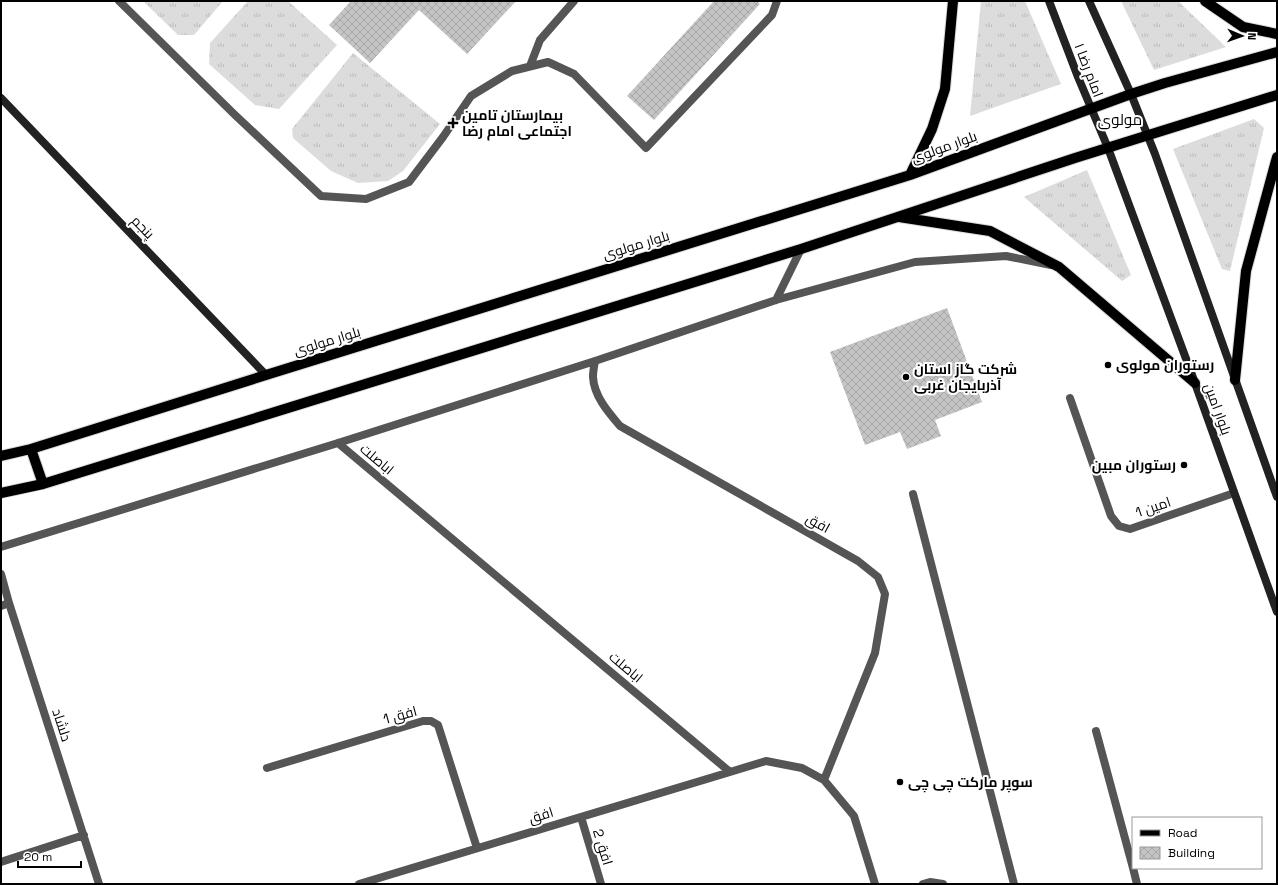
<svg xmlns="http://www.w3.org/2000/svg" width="1278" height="885" font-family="'Space Grotesk',Cairo,sans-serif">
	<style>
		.grass { fill: url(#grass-tufts) }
		.building { fill: url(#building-cross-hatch) }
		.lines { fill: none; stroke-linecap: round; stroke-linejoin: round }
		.primary-casing { stroke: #dbdbdb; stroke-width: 12 }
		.lane { stroke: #555; stroke-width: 8 }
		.street { stroke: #555; stroke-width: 8 }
		.secondary { stroke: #222; stroke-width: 8 }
		.primary { stroke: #000; stroke-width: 10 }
		.poi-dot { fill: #000; stroke: #fff; stroke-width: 1.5 }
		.labels { text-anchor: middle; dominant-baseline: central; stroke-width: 4; stroke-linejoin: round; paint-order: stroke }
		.street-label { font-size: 14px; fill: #000; stroke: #fff }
		.poi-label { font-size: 14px; font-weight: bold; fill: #000; stroke: #fff; text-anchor: start }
		.neighbourhood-label { font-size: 15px; fill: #000; stroke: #fff }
	</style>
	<defs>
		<pattern id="grass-tufts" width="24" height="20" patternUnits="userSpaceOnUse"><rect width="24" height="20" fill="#dcdcdc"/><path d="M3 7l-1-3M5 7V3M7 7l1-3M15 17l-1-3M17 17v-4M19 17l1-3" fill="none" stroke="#bbb"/></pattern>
		<pattern id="building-cross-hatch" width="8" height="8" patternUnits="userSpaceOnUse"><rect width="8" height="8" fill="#c4c4c4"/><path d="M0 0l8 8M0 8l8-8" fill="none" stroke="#a7a7a7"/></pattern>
	</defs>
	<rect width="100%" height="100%" fill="#fff"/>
	<path class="grass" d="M143,1H223L194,35H178Z
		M248,1H288L337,45L279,109L255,105L209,64L210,43Z
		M981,1H1025L1061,84L970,116Z
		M1121,1H1178L1226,47L1154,70Z
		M353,53L440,124L403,171L388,181L358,183L331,171L293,138L292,129Z
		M1254,119L1264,128L1230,271L1222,269L1173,149Z
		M1087,170L1131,275L1122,281L1024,197Z"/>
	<path class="building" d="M351,1H516L467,54L419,10L370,63L329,25Z
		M714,1H757L760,4L654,120L627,96Z
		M947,308L982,402L935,420L941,436L907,449L900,432L865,445L830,352Z"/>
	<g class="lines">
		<defs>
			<path id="primary" d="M1205,1L1243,27L1277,34
				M910,175L932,129L945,89L953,1
				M899,217L990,231L1059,267L1195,383
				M1235,380L1246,271L1277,157
				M31,449L43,484
				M1,456L31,449L266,375L910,175L1131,94L1165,83L1277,52
				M1,493L43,484L801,249L1075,158L1277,95"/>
		</defs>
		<use href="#primary" class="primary-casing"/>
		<path class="lane" d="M119,1L234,114L321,196L366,199L409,182L443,137L471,96L512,71L548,62L574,74L646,148L772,15L777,1
			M530,66L540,40L574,1"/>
		<path class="street" d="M776,300L801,249
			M595,361C594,366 593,372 593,377C594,396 608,412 620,426L858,561L878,577L885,594L875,653L824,780
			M1070,398L1111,516L1119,526L1130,529L1234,493
			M338,443L730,772L766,761L802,768L824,780L854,816L875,884
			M913,494L1014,884
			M1,547L338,443L595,361L776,300L915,262L1006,256L1051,265
			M1,574L9,603L99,884
			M1,606L9,603
			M1096,731L1133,868
			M267,768L423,721H431L438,725L477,848
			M581,817L601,884
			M1,862L84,835
			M1133,868L1137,884
			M359,884L730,772
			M923,884L930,882L943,884"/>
		<path class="secondary" d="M1049,1L1078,77L1108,148L1195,383L1277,612
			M1089,1L1131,94L1155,154L1277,497
			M1,98L266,375"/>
		<use href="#primary" class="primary"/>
	</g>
	<g class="poi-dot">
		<path d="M451 117h4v4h4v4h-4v4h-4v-4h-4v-4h4z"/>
		<circle cx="1108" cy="365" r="4"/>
		<circle cx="906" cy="377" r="4"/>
		<circle cx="1184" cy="465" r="4"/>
		<circle cx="900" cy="782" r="4"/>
	</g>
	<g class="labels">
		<g class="street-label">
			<text transform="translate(1089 70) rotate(69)">امام رضا ۱</text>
			<text transform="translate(944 147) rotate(-20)">بلوار مولوی</text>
			<text transform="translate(143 227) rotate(46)">پنجم</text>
			<text transform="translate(636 245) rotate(-17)">بلوار مولوی</text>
			<text transform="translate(327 341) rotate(-17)">بلوار مولوی</text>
			<text transform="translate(1218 409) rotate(70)">بلوار امین</text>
			<text transform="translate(377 459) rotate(40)">اباصلت</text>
			<text transform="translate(1153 507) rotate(-19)">امین 1</text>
			<text transform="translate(818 523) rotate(29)">افق</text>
			<text transform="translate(626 667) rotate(40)">اباصلت</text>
			<text transform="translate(400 715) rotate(-15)">افق 1</text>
			<text transform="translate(62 725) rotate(72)">دلشاد</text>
			<text transform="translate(541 815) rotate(-17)">افق</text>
			<text transform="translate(603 847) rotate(73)">افق 2</text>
		</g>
		<g class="poi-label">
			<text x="462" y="115">بیمارستان تامین<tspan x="462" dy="16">اجتماعی امام رضا</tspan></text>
			<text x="1116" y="365">رستوران مولوی</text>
			<text x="914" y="369">شرکت گاز استان<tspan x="914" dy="16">آذربایجان غربی</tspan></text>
			<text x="1176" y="465" text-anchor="end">رستوران مبین</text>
			<text x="908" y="782">سوپر مارکت چی چی</text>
		</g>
		<g class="neighbourhood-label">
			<text x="1120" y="119">مولوی</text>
		</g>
	</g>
	<rect width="1278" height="885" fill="none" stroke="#000000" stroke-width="4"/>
	<rect x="1132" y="817" width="130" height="52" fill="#ffffff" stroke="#999999"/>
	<rect x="1140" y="830" width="20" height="6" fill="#000000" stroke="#999999"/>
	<text x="1168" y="837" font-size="12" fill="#000000">Road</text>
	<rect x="1140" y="847" width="20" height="12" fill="url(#building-cross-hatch)" stroke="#999999"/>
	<text x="1168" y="857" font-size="12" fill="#000000">Building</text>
	<g transform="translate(1242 36) rotate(92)" stroke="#ffffff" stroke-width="3" paint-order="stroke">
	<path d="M0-3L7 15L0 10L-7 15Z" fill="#000000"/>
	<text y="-6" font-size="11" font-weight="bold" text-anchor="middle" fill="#000000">N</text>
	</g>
	<path d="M18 861v6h63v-6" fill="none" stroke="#000000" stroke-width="2"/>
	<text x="24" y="861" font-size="12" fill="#000000" stroke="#ffffff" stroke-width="3" paint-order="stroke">20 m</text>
</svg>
